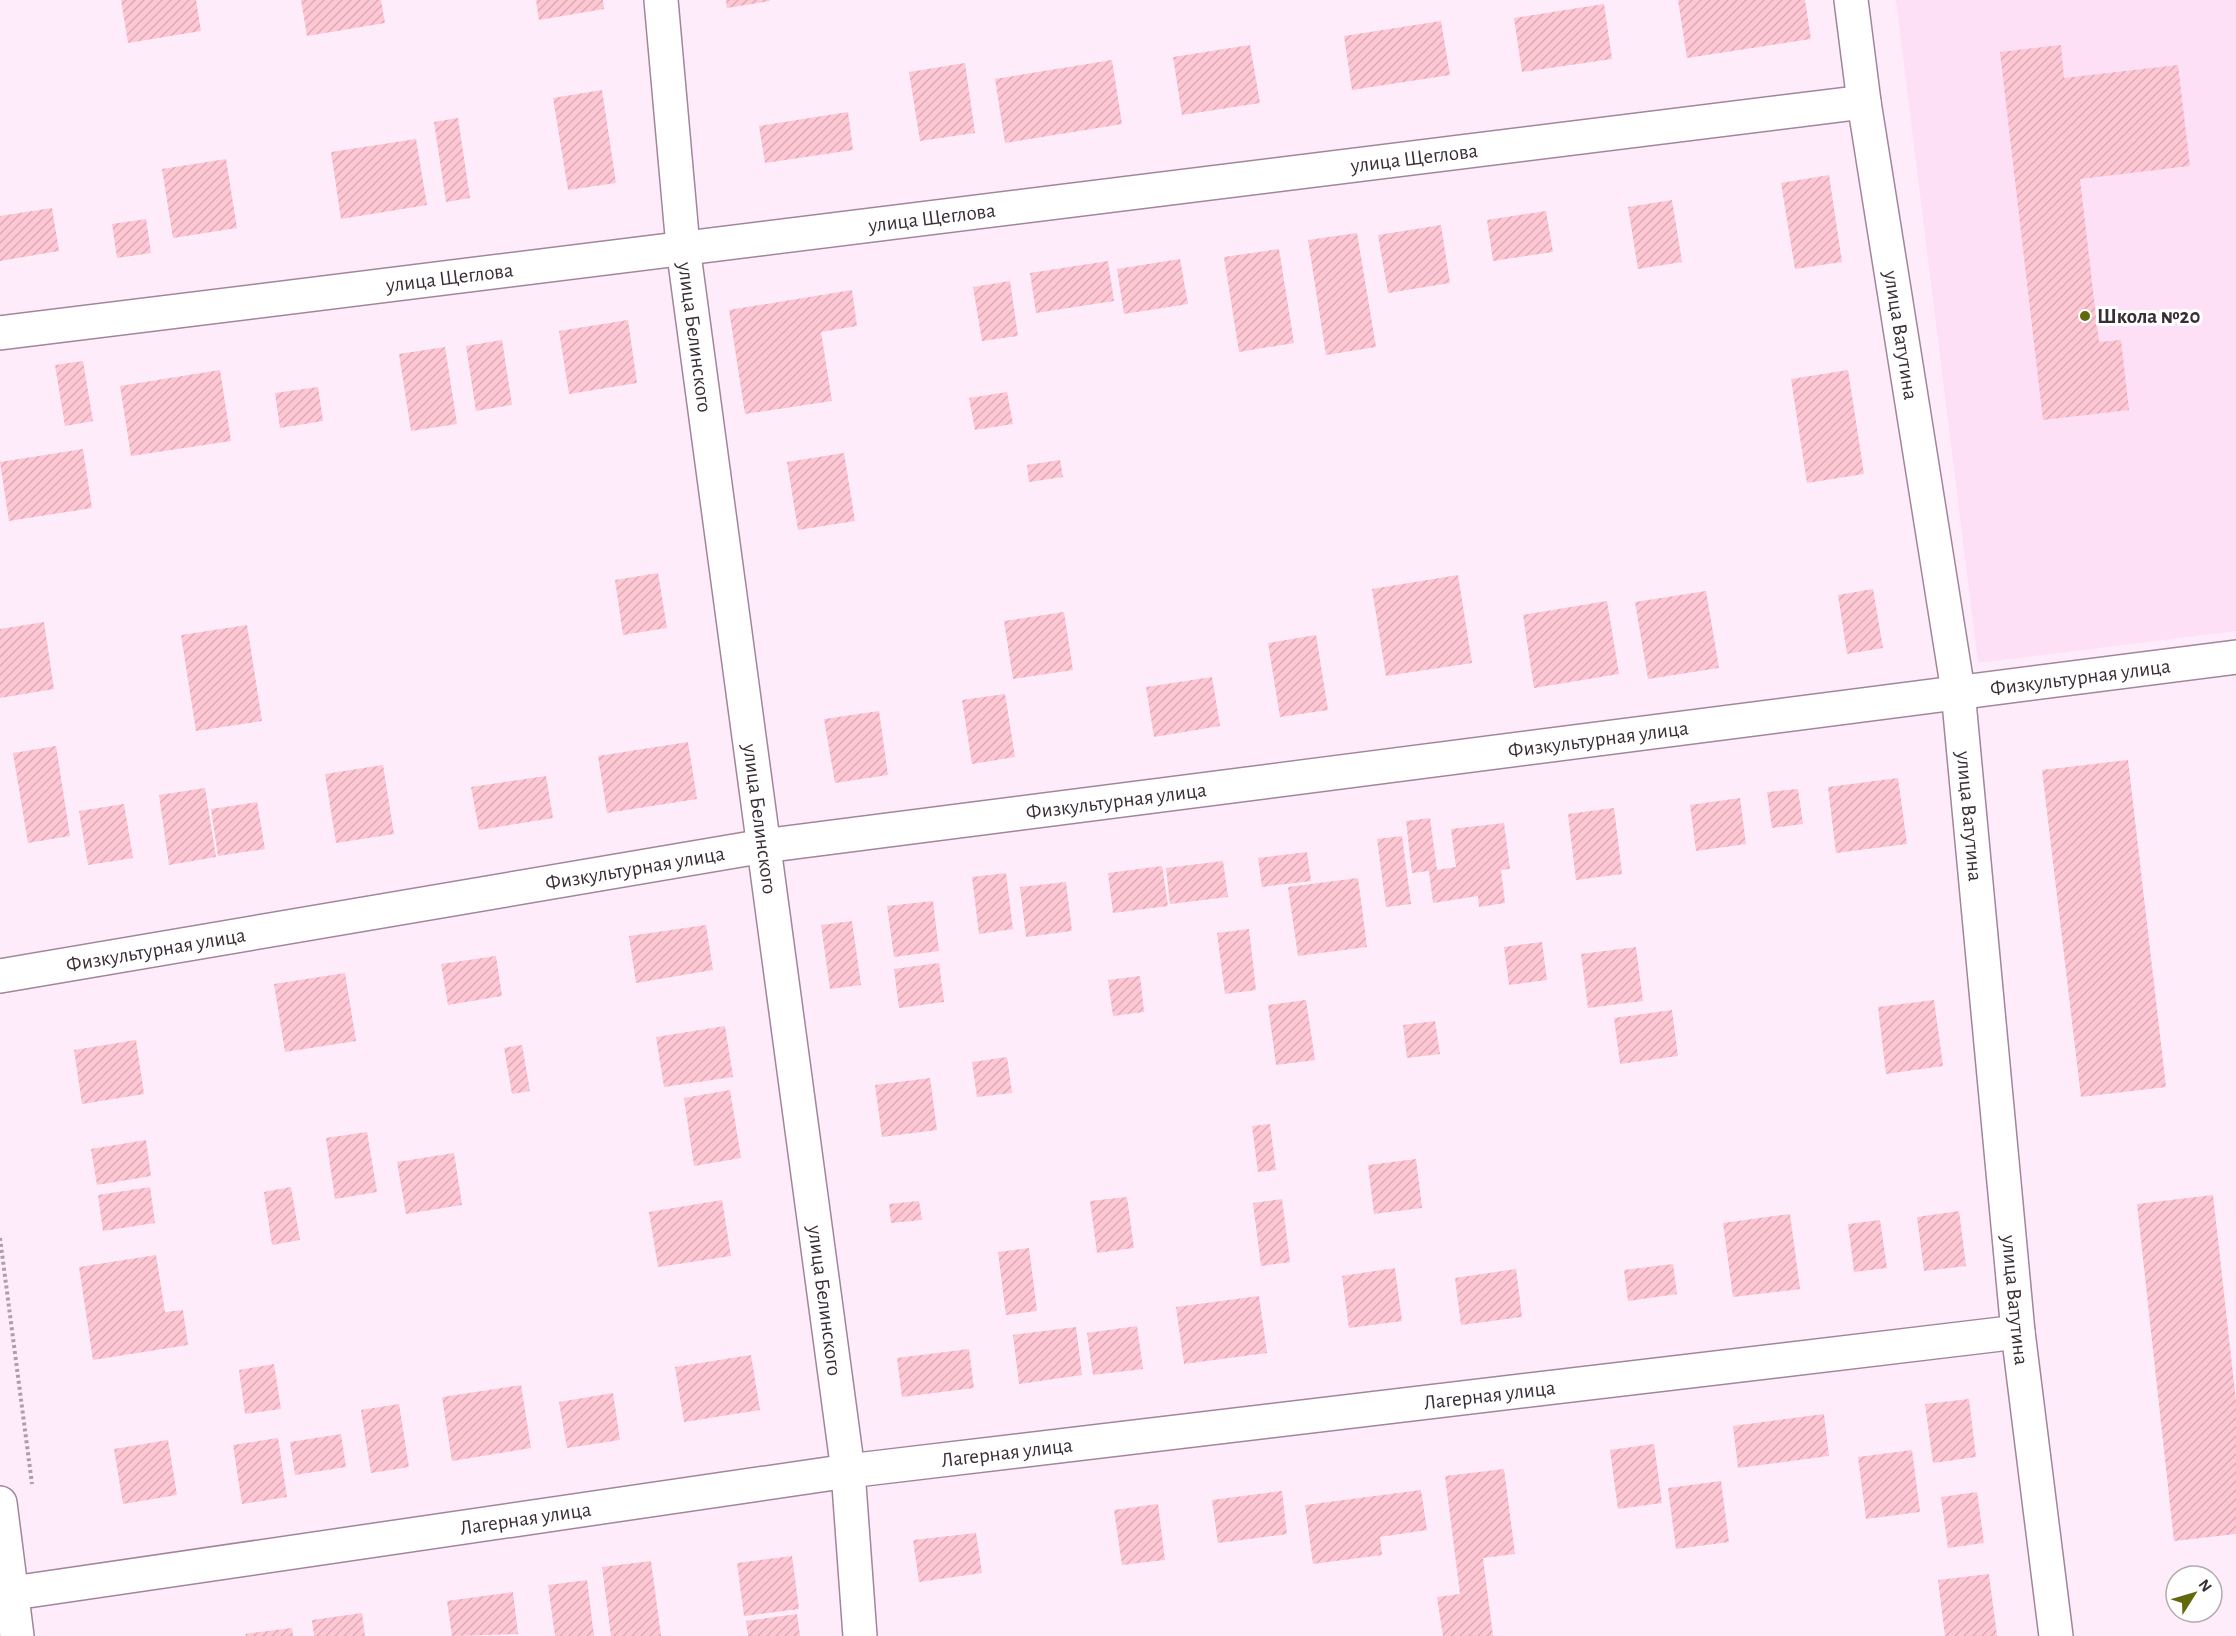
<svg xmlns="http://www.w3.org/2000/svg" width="2236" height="1636" font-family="'Alegreya Sans',sans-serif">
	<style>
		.built { fill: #fee0f6 }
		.building { fill: url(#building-hatch) }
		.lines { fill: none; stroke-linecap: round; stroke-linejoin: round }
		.minor-casing { stroke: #a2859b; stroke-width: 36 }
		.path { stroke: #ae9eaa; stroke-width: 4; stroke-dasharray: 3 3; stroke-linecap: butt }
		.minor { stroke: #fff; stroke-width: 33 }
		.poi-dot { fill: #62690c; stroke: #fff; stroke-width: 2 }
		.labels { text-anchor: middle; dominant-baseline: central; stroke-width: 6; stroke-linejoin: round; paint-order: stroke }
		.street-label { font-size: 21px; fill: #392d36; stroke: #fff }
		.poi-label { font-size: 21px; font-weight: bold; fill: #392d36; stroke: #fff; text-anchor: start }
	</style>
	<defs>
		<pattern id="building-hatch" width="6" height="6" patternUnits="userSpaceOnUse" patternTransform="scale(1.5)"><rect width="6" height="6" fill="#fec7d4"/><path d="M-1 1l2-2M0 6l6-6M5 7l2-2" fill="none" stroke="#daabb7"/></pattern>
	</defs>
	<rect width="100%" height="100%" fill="#ffecfa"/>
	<path class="built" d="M1896,0H2236V631L1978,663Z"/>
	<path class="building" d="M121,0H196L201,31L128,43Z
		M301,0H381L385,23L307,36Z
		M536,0H603L604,9L539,20Z
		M726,0H769L770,1L727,8Z
		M1678,0H1805L1811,39L1687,58Z
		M1604,4L1612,59L1522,72L1514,18Z
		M1441,21L1450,75L1352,90L1344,36Z
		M1250,45L1260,103L1182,115L1173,57Z
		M2061,45L2064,78L2178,65L2190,166L2080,179L2099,342L2121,340L2129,410L2043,420L2000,52Z
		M1112,60L1122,124L1005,143L995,79Z
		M965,63L975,133L920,141L909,72Z
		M602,90L616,183L568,190L553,98Z
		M848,112L853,150L765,163L759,126Z
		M458,118L470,198L446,202L434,122Z
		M416,139L427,205L341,219L331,152Z
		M226,159L237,228L173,238L162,169Z
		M1829,175L1842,262L1795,269L1781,183Z
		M1672,200L1682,262L1638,269L1628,207Z
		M52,208L59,251L0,261V216Z
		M1546,211L1553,252L1493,261L1487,220Z
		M146,219L151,253L117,258L112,224Z
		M1441,225L1450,283L1388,293L1378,235Z
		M1357,233L1376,347L1326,355L1308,240Z
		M1279,249L1294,343L1239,352L1224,257Z
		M1180,259L1188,304L1124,314L1117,269Z
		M1108,261L1114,301L1036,313L1030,273Z
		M1010,281L1018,336L982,341L973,287Z
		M852,290L857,326L821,332L832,401L745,414L729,310Z
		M628,320L637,383L569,394L559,331Z
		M502,340L512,405L476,411L466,346Z
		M445,347L457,424L411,431L399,354Z
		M83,361L93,421L65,426L55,365Z
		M220,370L231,441L131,456L120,386Z
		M1848,370L1864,474L1807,483L1791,379Z
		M318,387L323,421L280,428L275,393Z
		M1007,392L1013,424L975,430L969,398Z
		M83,449L92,508L9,521L0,462Z
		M844,453L855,521L798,530L787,462Z
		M1060,460L1063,477L1029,482L1027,465Z
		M658,573L667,628L623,635L615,580Z
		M1458,575L1472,663L1386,676L1372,589Z
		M1873,589L1883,648L1847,654L1838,595Z
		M1706,591L1719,668L1648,679L1635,602Z
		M1607,601L1619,674L1534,688L1523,615Z
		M1064,612L1073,670L1013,679L1004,621Z
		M44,622L54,689L0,698V629Z
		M247,625L262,721L196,731L181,635Z
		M1316,635L1328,710L1280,717L1268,643Z
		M1212,677L1220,726L1154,737L1146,687Z
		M1005,694L1015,757L972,764L962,700Z
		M879,711L888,775L835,783L824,719Z
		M688,742L697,799L607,813L598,756Z
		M56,746L70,836L28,843L13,753Z
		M2128,760L2166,1087L2081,1097L2042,770Z
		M383,765L394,834L336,843L325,774Z
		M546,776L553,818L479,830L471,787Z
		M1898,778L1907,844L1836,853L1828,787Z
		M205,788L216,857L169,865L159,795Z
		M1798,789L1803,824L1772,828L1767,792Z
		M1740,798L1746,844L1696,851L1690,805Z
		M257,802L265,849L218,856L211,809Z
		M124,804L133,858L88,865L79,811Z
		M1614,808L1622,874L1576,880L1568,814Z
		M1430,818L1437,870L1456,867L1451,829L1504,823L1510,869L1501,870L1505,903L1479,907L1478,896L1433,903L1429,871L1412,873L1406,821Z
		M1402,836L1411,904L1386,907L1377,839Z
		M1307,852L1311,881L1262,887L1258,858Z
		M1223,861L1228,897L1170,904L1166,868Z
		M1162,866L1168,906L1113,913L1108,873Z
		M1006,873L1013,929L979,934L972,877Z
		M1358,878L1367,947L1298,956L1288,887Z
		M1066,882L1072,931L1026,937L1020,887Z
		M933,901L939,951L894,957L887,906Z
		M852,921L861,985L830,989L821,925Z
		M706,925L713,970L636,983L629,936Z
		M1249,929L1256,990L1225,994L1217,933Z
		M1542,942L1547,980L1509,985L1504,947Z
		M1636,947L1643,1001L1588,1008L1581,954Z
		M496,956L502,996L448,1005L441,964Z
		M939,963L944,1002L899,1008L894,969Z
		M345,973L356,1041L285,1052L274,984Z
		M1140,976L1144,1012L1113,1016L1108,980Z
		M1306,1000L1315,1060L1276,1065L1268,1005Z
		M1934,1000L1943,1066L1886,1074L1878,1007Z
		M1672,1010L1678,1056L1620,1064L1614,1018Z
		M1435,1021L1440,1054L1407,1058L1403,1025Z
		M725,1026L733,1077L664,1087L656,1037Z
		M136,1040L144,1094L82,1104L74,1050Z
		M522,1045L530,1091L512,1094L504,1048Z
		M1007,1057L1012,1093L977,1097L972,1062Z
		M930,1078L937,1130L882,1137L875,1085Z
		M730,1090L741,1158L694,1166L684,1098Z
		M1270,1124L1276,1170L1258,1172L1252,1126Z
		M367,1132L377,1192L335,1199L326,1138Z
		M146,1140L151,1176L97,1185L91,1149Z
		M454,1153L462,1205L406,1214L397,1162Z
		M1416,1159L1422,1208L1374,1214L1368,1165Z
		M150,1187L155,1223L103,1231L98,1195Z
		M291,1187L300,1240L272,1245L264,1192Z
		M2213,1195L2236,1401V1534L2174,1541L2137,1204Z
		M1127,1197L1134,1248L1097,1253L1090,1201Z
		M1282,1199L1290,1262L1261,1266L1253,1203Z
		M722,1200L731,1256L658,1267L649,1212Z
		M919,1201L922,1220L891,1223L889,1204Z
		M1959,1211L1966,1266L1924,1271L1917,1217Z
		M1790,1214L1800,1289L1733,1297L1723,1223Z
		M1880,1220L1887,1268L1854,1272L1848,1224Z
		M1029,1248L1037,1311L1006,1315L998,1252Z
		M156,1255L165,1312L183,1310L188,1345L93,1360L79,1267Z
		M1673,1264L1677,1294L1628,1301L1624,1270Z
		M1395,1268L1402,1321L1349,1328L1342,1276Z
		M1516,1269L1522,1317L1461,1325L1455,1278Z
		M1259,1296L1267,1353L1184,1364L1176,1307Z
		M1137,1326L1143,1369L1093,1375L1087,1333Z
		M1076,1327L1082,1375L1019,1384L1013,1335Z
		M969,1349L974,1388L902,1397L897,1358Z
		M751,1355L760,1410L684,1422L675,1367Z
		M274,1364L281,1409L245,1414L239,1370Z
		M521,1385L531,1448L452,1461L442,1397Z
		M613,1393L620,1440L567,1448L559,1402Z
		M1969,1399L1976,1457L1933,1463L1925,1404Z
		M399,1404L409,1467L371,1473L361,1410Z
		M1824,1414L1829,1456L1738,1468L1733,1426Z
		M341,1434L346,1467L295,1475L290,1442Z
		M278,1438L287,1497L242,1504L233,1445Z
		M168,1440L177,1495L123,1504L114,1449Z
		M1654,1444L1662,1503L1618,1509L1610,1450Z
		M1912,1450L1920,1512L1866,1519L1858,1457Z
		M1504,1469L1515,1554L1483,1558L1493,1636H1443L1437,1597L1460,1594L1445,1476Z
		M1721,1481L1729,1542L1676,1549L1668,1488Z
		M1421,1490L1427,1530L1380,1537L1382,1555L1313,1564L1305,1505Z
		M1282,1491L1287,1534L1218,1543L1212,1500Z
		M1977,1492L1984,1543L1948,1548L1941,1497Z
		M1158,1504L1165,1560L1122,1565L1114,1510Z
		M976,1533L982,1573L919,1582L913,1540Z
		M792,1556L799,1609L744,1616L737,1563Z
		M651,1561L661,1636H611L602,1567Z
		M1989,1574L1997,1636H1945L1938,1580Z
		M587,1580L594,1636H555L548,1585Z
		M513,1592L518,1634L452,1636L447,1601Z
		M362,1613L365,1636H314L312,1620Z
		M797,1614L800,1636H748L746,1621Z
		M292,1628L293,1636H246L245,1634Z"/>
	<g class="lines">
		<defs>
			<g id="minor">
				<path id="s1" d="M661,0L683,247L848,1471L860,1636"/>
				<path id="s2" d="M1851,0L1864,102L1958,691L2018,1332L2056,1636"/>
				<path id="s3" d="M0,333L1864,102"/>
				<path id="s4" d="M0,976L764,846L2236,657"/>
				<path d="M0,1503L17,1636"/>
				<path id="s5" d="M0,1595L848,1471L2018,1332"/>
			</g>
		</defs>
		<use href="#minor" class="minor-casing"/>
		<path class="path" d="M0,1238L32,1484"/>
		<use href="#minor" class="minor"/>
	</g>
	<circle class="poi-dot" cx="2085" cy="316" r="6"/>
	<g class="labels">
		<g class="street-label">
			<text stroke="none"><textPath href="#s3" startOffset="1425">улица Щеглова</textPath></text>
			<text stroke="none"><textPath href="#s3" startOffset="939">улица Щеглова</textPath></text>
			<text stroke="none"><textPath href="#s3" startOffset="453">улица Щеглова</textPath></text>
			<text stroke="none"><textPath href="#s2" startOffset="339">улица Ватутина</textPath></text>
			<text stroke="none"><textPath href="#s1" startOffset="339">улица Белинского</textPath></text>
			<text stroke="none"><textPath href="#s4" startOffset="2102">Физкультурная улица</textPath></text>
			<text stroke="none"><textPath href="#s4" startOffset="1616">Физкультурная улица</textPath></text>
			<text stroke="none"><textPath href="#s4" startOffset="1130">Физкультурная улица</textPath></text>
			<text stroke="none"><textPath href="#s2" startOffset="825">улица Ватутина</textPath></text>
			<text stroke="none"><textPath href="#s1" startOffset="825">улица Белинского</textPath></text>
			<text stroke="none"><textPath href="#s4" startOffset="644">Физкультурная улица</textPath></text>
			<text stroke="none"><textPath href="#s4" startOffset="158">Физкультурная улица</textPath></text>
			<text stroke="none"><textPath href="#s1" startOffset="1311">улица Белинского</textPath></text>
			<text stroke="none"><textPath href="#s2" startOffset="1311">улица Ватутина</textPath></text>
			<text stroke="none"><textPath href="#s5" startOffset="1503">Лагерная улица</textPath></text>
			<text stroke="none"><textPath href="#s5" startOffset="1017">Лагерная улица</textPath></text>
			<text stroke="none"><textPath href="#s5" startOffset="531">Лагерная улица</textPath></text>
		</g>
		<g class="poi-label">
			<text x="2097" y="316">Школа №20</text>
		</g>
	</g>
	<g transform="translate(2194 1594) rotate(53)"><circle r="28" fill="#ffffff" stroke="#b0abaf" stroke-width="1.5"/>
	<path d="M0-4.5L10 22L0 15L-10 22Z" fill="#62690c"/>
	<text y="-9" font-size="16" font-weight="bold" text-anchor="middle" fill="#392d36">N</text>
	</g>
</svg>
